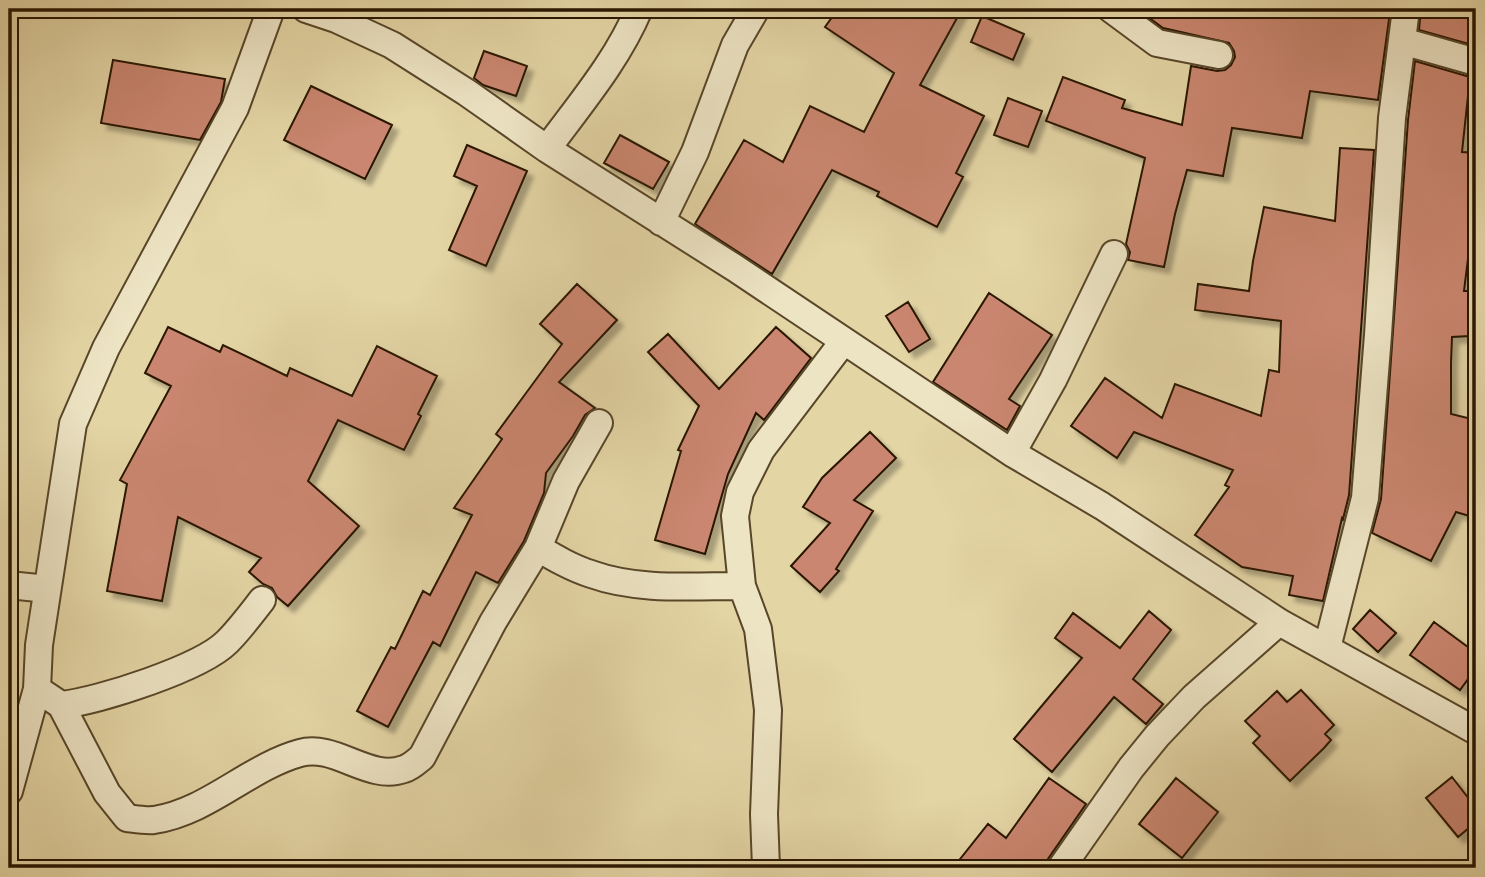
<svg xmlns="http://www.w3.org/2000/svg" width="1485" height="877" font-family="'Old Standard TT',serif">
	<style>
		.building { fill: #ca866f; stroke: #291600; stroke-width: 2; filter: url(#shadow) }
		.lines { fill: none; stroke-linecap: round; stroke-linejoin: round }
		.street-casing { stroke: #584629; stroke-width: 30 }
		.street { stroke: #ede4c4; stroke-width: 26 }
	</style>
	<defs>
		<filter id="shadow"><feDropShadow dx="6" dy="6" stdDeviation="2" flood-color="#0004"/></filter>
	</defs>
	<rect width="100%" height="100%" fill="#e4d5a5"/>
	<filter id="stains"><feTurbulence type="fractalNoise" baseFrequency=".00286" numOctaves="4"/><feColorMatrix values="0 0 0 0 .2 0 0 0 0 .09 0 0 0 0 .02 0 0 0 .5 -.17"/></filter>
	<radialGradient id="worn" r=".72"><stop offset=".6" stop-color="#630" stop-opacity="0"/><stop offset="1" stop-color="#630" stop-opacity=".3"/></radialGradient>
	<path class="building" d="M838,9H962L920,85L984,116L956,173L963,177L937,227L877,196L879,192L832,170L772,274L695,224L744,140L783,162L810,106L864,132L894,73L825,27Z
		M1137,9H1380L1390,12L1378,100L1310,91L1302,138L1232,128L1223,176L1187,170L1175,214L1164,267L1128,260L1130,252L1126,244L1145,158L1046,121L1063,77L1125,100L1122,108L1182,125L1191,66L1217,71L1225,70L1231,65L1235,57L1234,51L1229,43L1163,28Z
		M1421,9H1476V46L1419,30Z
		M982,16L1024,34L1013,60L971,42Z
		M484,51L527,66L516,96L483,85L474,78Z
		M113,60L225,79L221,102L200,140L101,123Z
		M1415,61L1470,77L1462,152L1476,153V194L1464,291H1469L1470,336L1452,337L1451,363V414L1476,420V518L1456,512L1431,561L1372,533L1381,499L1408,120Z
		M311,86L392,125L365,179L284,140Z
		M1008,98L1042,111L1028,147L994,135Z
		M620,135L669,162L653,189L604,163Z
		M467,145L527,171L486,266L449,250L477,186L454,176Z
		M1340,148L1374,150L1349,495L1343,519L1342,518L1323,601L1289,595L1293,576L1242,567L1195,535L1229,487L1225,485L1233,470L1134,432L1117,458L1071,426L1105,378L1162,418L1175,384L1261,416L1269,370L1279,372L1281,321L1195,310L1198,284L1249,291L1253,261L1264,207L1335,221Z
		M577,284L617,320L559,382L595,408L585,415L573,436L546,473L544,493L524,541L498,583L476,572L440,646L433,642L388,727L357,711L391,647L395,649L423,591L430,595L472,515L454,508L502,439L496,434L562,344L540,324Z
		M989,293L1052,335L1009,399L1020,406L1007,430L933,382Z
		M908,302L930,339L909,352L886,316Z
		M168,327L220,352L223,345L287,376L290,368L352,396L377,346L437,376L418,414L421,416L404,450L338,420L308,481L359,526L288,606L277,597L272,588L263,584L249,572L261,558L178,517L162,601L107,591L127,484L120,480L171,386L145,373Z
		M776,327L811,358L764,420L756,413L728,474L705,554L655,540L681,451L678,450L699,406L648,352L668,334L719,389Z
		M870,432L896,458L854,500L873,511L836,569L839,571L820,592L791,566L830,523L803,507L822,478Z
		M1370,610L1396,633L1378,652L1353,629Z
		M1149,611L1171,630L1133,679L1163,704L1146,724L1114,697L1052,772L1014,739L1082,658L1055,638L1073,613L1120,648Z
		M1434,622L1476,653V668L1460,690L1410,655Z
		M1301,690L1334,725L1325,734L1331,740L1324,748L1290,781L1253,743L1260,736L1245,721L1277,691L1287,702Z
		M1452,777L1476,808V822L1458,837L1426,798Z
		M1049,778L1086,804L1048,859L1046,868H953L988,824L1006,838Z
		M1176,778L1218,812L1182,858L1139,824Z"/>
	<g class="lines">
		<defs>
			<path id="street" d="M306,9L336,19L392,45L466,92L547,149L735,268L1012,453L1102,506L1279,622L1476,731
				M1111,9L1157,43L1219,55
				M1402,41L1476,62
				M547,149C580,104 617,61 639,9
				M661,222L695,152L735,45L756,9
				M1012,453L1053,380L1114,254
				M538,548C555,558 572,568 591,574C638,591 693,586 742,586
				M9,585L47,589
				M1327,648L1365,498L1378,335L1392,118L1406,9
				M37,689L61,705L107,793L127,818C135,819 146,821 154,820C208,812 249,767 300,753C335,743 369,782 404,769C411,767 417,761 422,757L493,622L538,548L566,481L599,423
				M61,705C99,701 201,668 227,642C240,629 251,614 262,600
				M9,791L37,689L39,645L73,424L106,348L235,108L271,9
				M766,868L764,814L768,710L758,629L742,586L735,516L740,492L761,450L843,342
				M1061,868L1131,768L1157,736L1194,697L1279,622"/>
		</defs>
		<use href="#street" class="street-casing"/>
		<use href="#street" class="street"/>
	</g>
	<rect width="1485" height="877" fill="none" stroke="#e4d5a5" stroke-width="35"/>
	<rect x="10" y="10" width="1464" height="856" fill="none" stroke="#291600" stroke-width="3.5"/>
	<rect x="18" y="18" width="1450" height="842" fill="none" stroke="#291600" stroke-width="2"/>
	<rect width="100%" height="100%" filter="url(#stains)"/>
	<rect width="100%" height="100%" fill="url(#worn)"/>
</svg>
